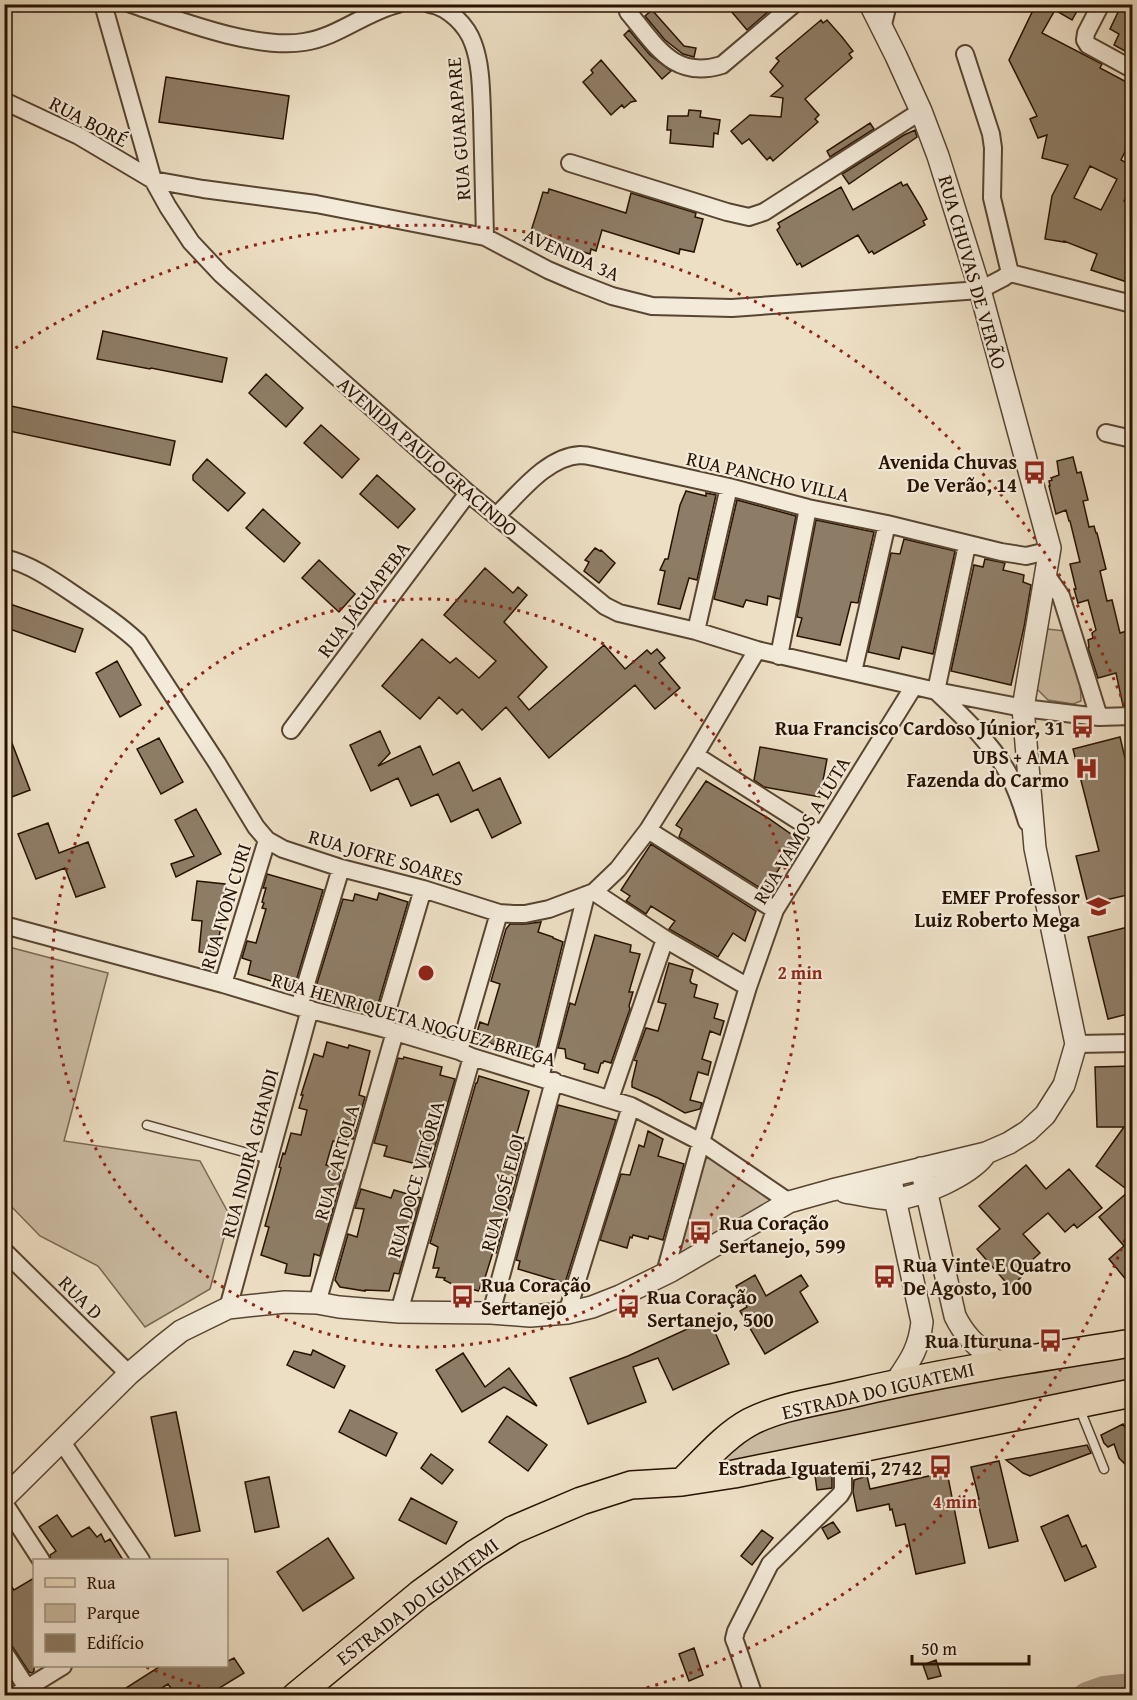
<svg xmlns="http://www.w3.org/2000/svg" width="1137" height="1700" font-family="'Gentium Book Plus',serif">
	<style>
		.green { fill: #cbbca3; stroke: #796752; stroke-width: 1.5 }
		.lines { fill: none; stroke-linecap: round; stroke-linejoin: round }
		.river { stroke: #aa9981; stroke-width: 28 }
		.building { fill: #8e7d66; stroke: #271200; stroke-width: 1.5; fill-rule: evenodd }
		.service-casing { stroke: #584531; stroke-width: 11 }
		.minor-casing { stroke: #584531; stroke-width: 20 }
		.tertiary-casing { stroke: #584531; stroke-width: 24 }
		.primary-casing { stroke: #271200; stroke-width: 30 }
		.service { stroke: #f3ead9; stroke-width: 8 }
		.minor { stroke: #f3ead9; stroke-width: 16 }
		.tertiary { stroke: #f3ead9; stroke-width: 21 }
		.primary { stroke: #eddfc4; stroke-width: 27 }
		.ring { fill: none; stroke: #8f2418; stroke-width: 3; stroke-dasharray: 3 6 }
		.labels { text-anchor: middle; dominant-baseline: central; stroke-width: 4.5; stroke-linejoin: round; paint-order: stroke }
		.street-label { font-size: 20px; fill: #271200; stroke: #f3ead9 }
		.poi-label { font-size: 20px; font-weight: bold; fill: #271200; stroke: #f3ead9; text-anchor: end }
		.centre { fill: #8f2418; stroke: #f3ead9; stroke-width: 3 }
		.ring-label { font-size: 18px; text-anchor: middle; font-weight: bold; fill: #8f2418; stroke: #f3ead9; stroke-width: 4.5; stroke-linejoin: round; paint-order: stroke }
	</style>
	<rect width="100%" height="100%" fill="#eddfc4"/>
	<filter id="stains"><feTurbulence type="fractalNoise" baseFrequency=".00333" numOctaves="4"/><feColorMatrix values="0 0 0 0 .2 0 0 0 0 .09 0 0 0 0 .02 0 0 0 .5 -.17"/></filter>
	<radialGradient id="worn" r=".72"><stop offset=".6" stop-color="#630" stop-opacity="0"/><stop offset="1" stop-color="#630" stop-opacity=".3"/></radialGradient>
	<path class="green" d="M1047,629L1065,631C1073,654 1081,676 1081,701L1073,704L1048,700L1037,689L1038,664Z
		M5,946L108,973L64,1141L200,1161L230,1216L210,1289L145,1327L98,1266L40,1236L5,1200Z
		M701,1144L786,1203L668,1271Z
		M1132,1343V1393L726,1463L723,1458L749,1423Z"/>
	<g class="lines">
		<path class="river" d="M1087,1696L1104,1690L1132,1687"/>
	</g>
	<path class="building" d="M725,4H777L747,30Z
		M1036,4H1081L1072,20L1055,10L1042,33L1102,64L1100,68L1132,85V137L1121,160L1132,166V186L1124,201L1132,206V282L1128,280L1127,282L1091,270L1097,254L1064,241V242L1045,239L1052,196L1068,165L1042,158L1047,135L1038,138L1030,119L1037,116L1009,60ZM1090,166L1117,179L1101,210L1074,198Z
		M1121,6L1130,11L1132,7V55L1114,45L1119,34L1110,29Z
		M652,10L684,46L696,48L694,57L683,54L665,40L645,16Z
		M821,20L823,23L827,20L842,37L853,51L849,54L852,58L805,99L819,115L815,119L818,122L773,161L770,157L767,160L749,139L742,144L731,131L750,115L781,117L783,98L771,96L783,86L770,72L779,61L776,58Z
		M629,30L650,55L671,71L662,79L624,35Z
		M601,60L636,101L631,102L624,108L622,105L611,115L583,82L593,73L591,70Z
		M166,77L289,96L283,139L159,122Z
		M689,110L701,111L700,117L720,120L718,134L714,133L713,147L670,143L671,130H667L668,116H688Z
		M870,123L874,129L830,157L827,151Z
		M915,130L917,137L849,184L842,174L904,135Z
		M901,182L903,186L907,184L921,207L927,219L923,221L925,225L874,254L872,251L869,253L858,235L802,267L800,263L797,265L777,230L780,227L778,223L841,187L853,210Z
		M549,189L626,213L631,193L696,213L695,217L703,219L694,252L680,249L679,254L602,230L596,251L591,249L590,254L534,237L535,232L531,231L538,209L543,192L548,193Z
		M103,331L227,358L222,382L151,368L150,369L97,359Z
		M266,374L303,408L286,427L249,393Z
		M11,406L175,441L170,465L4,430V414L9,416Z
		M321,425L359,459L342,478L304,443Z
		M1073,457L1077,473L1081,472L1088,500L1083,501L1089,527L1094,526L1096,533H1097L1106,569L1100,571L1107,601L1112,600L1120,633L1127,631L1132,653V706H1123L1116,673L1098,678L1088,648L1089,647L1088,640L1093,638L1092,633L1096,630L1088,600L1078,603L1074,589H1076L1070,564L1080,562L1070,521H1069L1066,510L1056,514L1049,486H1050L1049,481L1052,480L1051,478L1059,475L1057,461Z
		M207,459L245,493L228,511L193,480V475Z
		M377,475L415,509L398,528L360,494Z
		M686,491L706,496V493L716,495L697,580L689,578L680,609L658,604L665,571L660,570L665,559H668L680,505Z
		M737,500L796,516L780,599L768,596L767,605L746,600L743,607L714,599Z
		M263,509L300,543L284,562L246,528Z
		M816,520L874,532L858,603L851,602L840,645L797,636L802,618L797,617Z
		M904,539L955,551L933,654L902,647L899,659L868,652L891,553L900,554Z
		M595,548L600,551L601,550L615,563L599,583L584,571L589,562L585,560Z
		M985,559L1005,563L1003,570L1024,575L1023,582L1031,585L1024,627L1011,685L951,671L974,565L983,567Z
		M319,560L355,594L339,612L302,578Z
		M485,568L513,593L518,587L527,595L504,622L547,667L518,697L529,710L604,645L625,669L647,650L651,654L657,649L665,658L659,663L680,688L655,709L635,685L549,758L506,707L482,730L462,709L457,714L439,697L420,719L382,686L422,639L450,663L456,658L479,678L496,661L444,615Z
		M4,602L83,629L75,652L4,627Z
		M117,661L141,705L120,717L96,673Z
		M5,725L30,790L4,800V726Z
		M380,731L390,753L378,766L420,746L433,775L459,762L473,791L500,778L521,823L492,838L478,809L451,822L438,794L411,806L398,778L371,791L350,745Z
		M1120,737L1125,758L1132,757V894L1088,904L1076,856L1099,851L1073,749Z
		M159,738L183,782L161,794L137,749Z
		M760,747L827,759L820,797L764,787L754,780Z
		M706,781L768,818L798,839L765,891L679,837L682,829L676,825Z
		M196,809L221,854L176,877L171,864L194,856L175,820Z
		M48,823L59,853L88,842L105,887L76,897L65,868L36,879L18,834Z
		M651,844L756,911L745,941L733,933L718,957L669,929L675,921L651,906L646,914L626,901L630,896L621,890Z
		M267,874L323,890L294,988L248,974L251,961L242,958L247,941L256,943L266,909L262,908L264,903L262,902L266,888H263Z
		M197,881L225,884L220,932L215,955L199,952L202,921L192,920Z
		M379,893L408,902L376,1011L315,995L314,993L343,899L353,901L355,894L377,900Z
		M541,922L538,932L553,937V938L563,942L536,1051L532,1055L475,1039L480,1022L488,1025L500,984L491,981L506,929L510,924H525Z
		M1132,926V1013L1108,1019L1088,937Z
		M595,935L631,945L630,952L640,954L629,992H633L629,1006L630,1009L611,1063L604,1061L603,1063H601L598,1073L584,1069L585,1064L566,1058L565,1049L558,1048L570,1003L575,1005Z
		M669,963L693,970L690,981L691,982V983L697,985L694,997L718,1004L714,1018L724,1021L720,1035L710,1031L702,1059L711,1062L708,1075L698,1072L690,1100L702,1103L700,1109L685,1113L658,1098L632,1087V1082L637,1061L634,1060L646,1028L658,1031L666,1004L658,1002Z
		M327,1042L348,1048L349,1045L370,1051L359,1095L365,1097L353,1139L347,1137L345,1145L333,1141L326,1165L344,1170L320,1256L314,1254L310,1276H304L285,1273L287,1264L261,1255L269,1227L265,1226L281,1168L279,1167L283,1153L285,1154L291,1133L301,1135L307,1110L299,1108L303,1095H301L314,1054L323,1057Z
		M404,1057L442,1067L440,1075L455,1079L429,1167L384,1156L387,1146L374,1143L398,1058L403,1059Z
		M1132,1066V1287L1109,1259L1124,1246L1099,1217L1129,1191L1096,1166L1124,1127H1097L1095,1067Z
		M479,1076L529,1091L515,1140L526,1143L496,1253L493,1252L484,1281L482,1280L479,1291L452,1284L444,1280L445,1278L436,1277L439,1268H433L438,1247L430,1243L476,1083H477Z
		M558,1105L616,1120L565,1283L518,1269L520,1261L516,1260Z
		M648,1131L663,1139L658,1156L684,1164L663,1240L649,1236L648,1239L633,1235L632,1238L630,1237L627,1248L600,1240L621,1174L630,1175L639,1145L644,1147Z
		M1026,1165L1046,1189L1069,1169L1102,1208L1077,1228L1074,1224L1065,1232L1048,1213L1023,1234L1040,1253L1031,1261L1035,1265L1010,1287L977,1249L1000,1229L979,1206Z
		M361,1189L391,1198L394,1190L421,1198L399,1274L394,1273L389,1291L365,1290V1291L340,1287L335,1280L348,1234L357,1237L364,1209L355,1208Z
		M755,1275L766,1296L801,1275L808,1286L800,1292L818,1322L765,1354L740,1311L747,1307L736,1286Z
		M718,1315L723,1327L714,1330L729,1364L673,1390L658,1358L633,1367L646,1402L588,1424L570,1378L628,1356Z
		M313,1350L345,1366L334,1388L287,1365L294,1351L311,1355Z
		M463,1353L485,1387L509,1368L537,1406L504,1387L462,1412L436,1370Z
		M350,1410L397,1433L386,1456L339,1432Z
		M176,1412L200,1531L175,1536L151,1417Z
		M507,1416L547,1445L528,1471L489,1442Z
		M1123,1424L1127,1430L1132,1428V1471L1119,1458L1114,1444L1108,1447L1104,1443L1101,1435Z
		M1087,1445L1091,1453L1030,1476L1023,1473L1006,1460Z
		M431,1454L453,1470L442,1484L421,1468Z
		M999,1461L1018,1541L989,1548L977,1499H979L971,1467Z
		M832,1472V1488L817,1490L815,1475Z
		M947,1472L965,1563L916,1574L905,1524L896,1526L892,1509L890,1510L889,1504L857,1511L853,1492L854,1480L867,1476L870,1489Z
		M269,1477L279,1527L255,1532L245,1482Z
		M411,1498L457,1522L446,1544L399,1520Z
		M57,1515L72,1537L89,1527L97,1537L101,1534L105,1542L110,1539L123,1560H51L50,1555L56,1551L39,1527Z
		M1068,1515L1082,1547L1086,1545L1096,1567L1065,1581L1041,1527Z
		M833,1522L840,1532L828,1539L822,1528Z
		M762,1530L773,1538L752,1565L741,1556Z
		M328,1538L354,1578L303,1611L277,1572Z
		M4,1576L14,1590L34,1578V1671L32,1673L29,1672L12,1646L4,1642Z
		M694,1648L703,1675L689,1681L679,1654Z
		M234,1658L244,1673L208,1695H176L168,1684L151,1695H115L162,1665H226V1662Z
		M936,1660L941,1676L928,1679L923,1665Z"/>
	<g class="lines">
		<defs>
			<path id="service" d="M147,1125L269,1159
				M1079,1407L1104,1469"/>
			<path id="minor" d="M103,4L153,180L168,207L191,242L221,274L468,493L605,606L619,613L696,631L757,650L936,691L1023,708L1099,717L1132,716
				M131,4C178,20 255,50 304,42C338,37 365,12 398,4
				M430,4C449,7 467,26 473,43C481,64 481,89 482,112C483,153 484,195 485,237
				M1101,4L1086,33L1085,40L1088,45L1132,69
				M628,12C656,45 673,80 722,65L794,4
				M882,28L888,4
				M4,101L79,136L153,180L203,189L316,204L485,237L548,270L576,282L612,296L652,306L732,308L980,290L1003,278L1010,273L992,198L993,148L991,134L965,54
				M570,163L727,212L749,217L764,212L921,111
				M1010,273L1132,304
				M1106,433L1132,439
				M496,516C519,494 546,457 580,455C585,455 590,456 594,457L729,487L808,508L887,524L1001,552L1026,556L1039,553L1050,548
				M967,545L936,691C962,716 990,741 1008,773C1016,788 1022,805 1027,822
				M4,558C31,564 56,582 78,597C99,611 120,625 138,642L217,763L256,827L267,840L283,849L341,868L423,889L499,913L513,914H525L549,909L594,892L618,869L648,830L695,755L757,650
				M1045,573L1061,596L1099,717
				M696,631L729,487
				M779,656L808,508
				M853,672L887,524
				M291,730L468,493
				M695,755L821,835
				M648,830L775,910
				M594,892L665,939L748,987
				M4,925L223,984L299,1007L382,1028L459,1051L472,1057L631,1106L701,1142L789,1202
				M223,984L267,840
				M299,1007L341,868
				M382,1028L423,889
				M1076,1044L1132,1043
				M459,1051L499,913
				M540,1078L586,895
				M610,1099L665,939
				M4,1251L129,1374
				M665,1273L701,1142L748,987L775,910L914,686
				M317,1303L395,1032
				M228,1308L310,1009
				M399,1312L472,1057
				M491,1313L554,1081
				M567,1313L631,1106
				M62,1442L141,1560
				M4,1503L41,1560
				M4,1652L27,1688
				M14,1696L63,1666
				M754,1696L736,1644L734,1639L736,1631L770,1564L840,1495L843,1490V1451"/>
			<path id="tertiary" d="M921,1168L955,1316C966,1339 979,1347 998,1363
				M890,1176L922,1322C919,1349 910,1361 895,1383
				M845,1192C860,1194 882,1200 896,1199C922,1196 968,1176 984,1156
				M4,1498L129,1374L162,1346L181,1331L228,1308L285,1302L317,1303L339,1307L399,1312L491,1313L530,1316L567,1313L592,1307L620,1296L671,1271L789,1202L832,1190L986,1153L1009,1143L1028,1131L1045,1115L1064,1085L1076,1044L1035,848L1023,708L1050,548L980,290L938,156L921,111L896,56L870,4"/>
			<path id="primary" d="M682,1482C703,1462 724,1436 750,1422C779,1407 815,1402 846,1395C941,1372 1036,1358 1132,1343
				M296,1696L420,1594L475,1554L513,1530L581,1501L631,1485L682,1482L734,1474L1132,1393"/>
		</defs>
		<use href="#service" class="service-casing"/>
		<use href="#minor" class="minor-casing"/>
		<use href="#tertiary" class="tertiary-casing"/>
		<use href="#primary" class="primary-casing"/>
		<use href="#service" class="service"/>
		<use href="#minor" class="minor"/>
		<use href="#tertiary" class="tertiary"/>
		<use href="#primary" class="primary"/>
	</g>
	<g class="ring">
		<circle cx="426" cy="973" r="374"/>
		<path d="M1131 1223A748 748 0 0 1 626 1694M226 1694A748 748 0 0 1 146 1667M8 353A748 748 0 0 1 1131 723"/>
	</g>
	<defs>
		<symbol id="bus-bare" viewBox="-9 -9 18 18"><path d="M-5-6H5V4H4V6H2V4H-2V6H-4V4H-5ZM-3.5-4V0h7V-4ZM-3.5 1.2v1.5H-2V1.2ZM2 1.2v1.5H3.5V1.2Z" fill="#8f2418" stroke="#f3ead9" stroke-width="2.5" paint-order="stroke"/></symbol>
		<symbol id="hospital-bare" viewBox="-9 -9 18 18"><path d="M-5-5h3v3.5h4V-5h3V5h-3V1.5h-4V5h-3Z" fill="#8f2418" stroke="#f3ead9" stroke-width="2.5" paint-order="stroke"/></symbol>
		<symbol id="school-bare" viewBox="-9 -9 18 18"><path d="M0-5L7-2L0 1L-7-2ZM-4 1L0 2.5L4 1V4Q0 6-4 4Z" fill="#8f2418" stroke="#f3ead9" stroke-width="2.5" paint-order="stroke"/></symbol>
	</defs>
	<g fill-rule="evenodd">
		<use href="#bus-bare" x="1018" y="456" width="33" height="33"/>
		<use href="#bus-bare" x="1066" y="710" width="33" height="33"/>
		<use href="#hospital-bare" x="1070" y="752" width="33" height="33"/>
		<use href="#school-bare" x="1082" y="890" width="33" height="33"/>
		<use href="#bus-bare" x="684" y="1216" width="33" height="33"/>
		<use href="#bus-bare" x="868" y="1260" width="33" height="33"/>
		<use href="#bus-bare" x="446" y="1280" width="33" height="33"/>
		<use href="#bus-bare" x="612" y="1290" width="33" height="33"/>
		<use href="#bus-bare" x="1034" y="1324" width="33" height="33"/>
		<use href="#bus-bare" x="924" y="1450" width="33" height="33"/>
	</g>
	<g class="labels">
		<g class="street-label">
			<text transform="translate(89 121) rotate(28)">RUA BORÉ</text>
			<text transform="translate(458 129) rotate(-94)">RUA GUARAPARE</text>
			<text transform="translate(572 254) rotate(24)">AVENIDA 3A</text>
			<text transform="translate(973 272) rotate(74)">RUA CHUVAS DE VERÃO</text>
			<text transform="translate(428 456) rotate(41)">AVENIDA PAULO GRACINDO</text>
			<text transform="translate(768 476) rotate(13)">RUA PANCHO VILLA</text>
			<text transform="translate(363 599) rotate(-53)">RUA JAGUAPEBA</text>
			<text transform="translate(801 830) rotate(-59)">RUA VAMOS A LUTA</text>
			<text transform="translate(386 857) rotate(16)">RUA JOFRE SOARES</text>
			<text transform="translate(225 906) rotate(-73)">RUA IVON CURI</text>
			<text transform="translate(414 1019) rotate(16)">RUA HENRIQUETA NOGUEZ BRIEGA</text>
			<text transform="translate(249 1153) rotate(-75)">RUA INDIRA GHANDI</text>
			<text transform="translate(336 1162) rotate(-74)">RUA CARTOLA</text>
			<text transform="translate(415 1179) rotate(-74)">RUA DOCE VITÓRIA</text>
			<text transform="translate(502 1192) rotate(-75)">RUA JOSÉ ELOI</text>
			<text transform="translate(81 1297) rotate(45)">RUA D</text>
			<text transform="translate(878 1390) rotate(-13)">ESTRADA DO IGUATEMI</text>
			<text transform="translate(417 1601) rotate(-37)">ESTRADA DO IGUATEMI</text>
		</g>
		<g class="poi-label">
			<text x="1017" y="461">Avenida Chuvas<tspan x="1017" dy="23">De Verão, 14</tspan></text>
			<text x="1065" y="727">Rua Francisco Cardoso Júnior, 31</text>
			<text x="1069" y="756">UBS + AMA<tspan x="1069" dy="23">Fazenda do Carmo</tspan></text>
			<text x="1080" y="896">EMEF Professor<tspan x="1080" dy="23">Luiz Roberto Mega</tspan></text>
			<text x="719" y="1222" text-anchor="start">Rua Coração<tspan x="719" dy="23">Sertanejo, 599</tspan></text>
			<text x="903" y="1264" text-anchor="start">Rua Vinte E Quatro<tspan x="903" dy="23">De Agosto, 100</tspan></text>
			<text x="481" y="1284" text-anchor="start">Rua Coração<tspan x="481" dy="23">Sertanejo</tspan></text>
			<text x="647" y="1296" text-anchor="start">Rua Coração<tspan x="647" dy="23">Sertanejo, 500</tspan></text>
			<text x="1032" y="1340">Rua Ituruna</text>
			<text x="922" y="1467">Estrada Iguatemi, 2742</text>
		</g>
	</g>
	<circle cx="426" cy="973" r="9" class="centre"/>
	<g class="ring-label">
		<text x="800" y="979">2 min</text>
		<text x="955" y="1508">4 min</text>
	</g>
	<rect width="1137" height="1700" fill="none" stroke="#eddfc4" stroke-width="24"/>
	<rect x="6" y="6" width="1125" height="1688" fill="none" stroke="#271200" stroke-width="3"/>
	<rect x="12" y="12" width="1113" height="1676" fill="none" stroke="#271200" stroke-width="1.5"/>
	<rect x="33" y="1559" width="195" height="108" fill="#f3ead9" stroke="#a19482" stroke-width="1.5"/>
	<rect x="45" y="1578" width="30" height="9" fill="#eddfc4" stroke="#a19482" stroke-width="1.5"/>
	<text x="87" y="1589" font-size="18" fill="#271200">Rua</text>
	<rect x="45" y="1604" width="30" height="18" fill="#cbbca3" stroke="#a19482" stroke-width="1.5"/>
	<text x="87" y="1619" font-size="18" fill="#271200">Parque</text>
	<rect x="45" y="1634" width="30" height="18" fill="#8e7d66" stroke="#a19482" stroke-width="1.5"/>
	<text x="87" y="1649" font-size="18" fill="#271200">Edifício</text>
	<path d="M912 1655v9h117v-9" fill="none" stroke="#271200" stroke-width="3"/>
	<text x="921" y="1655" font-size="18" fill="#271200" stroke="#f3ead9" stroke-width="4.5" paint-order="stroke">50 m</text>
	<rect width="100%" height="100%" filter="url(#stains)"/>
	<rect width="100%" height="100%" fill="url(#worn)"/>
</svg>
